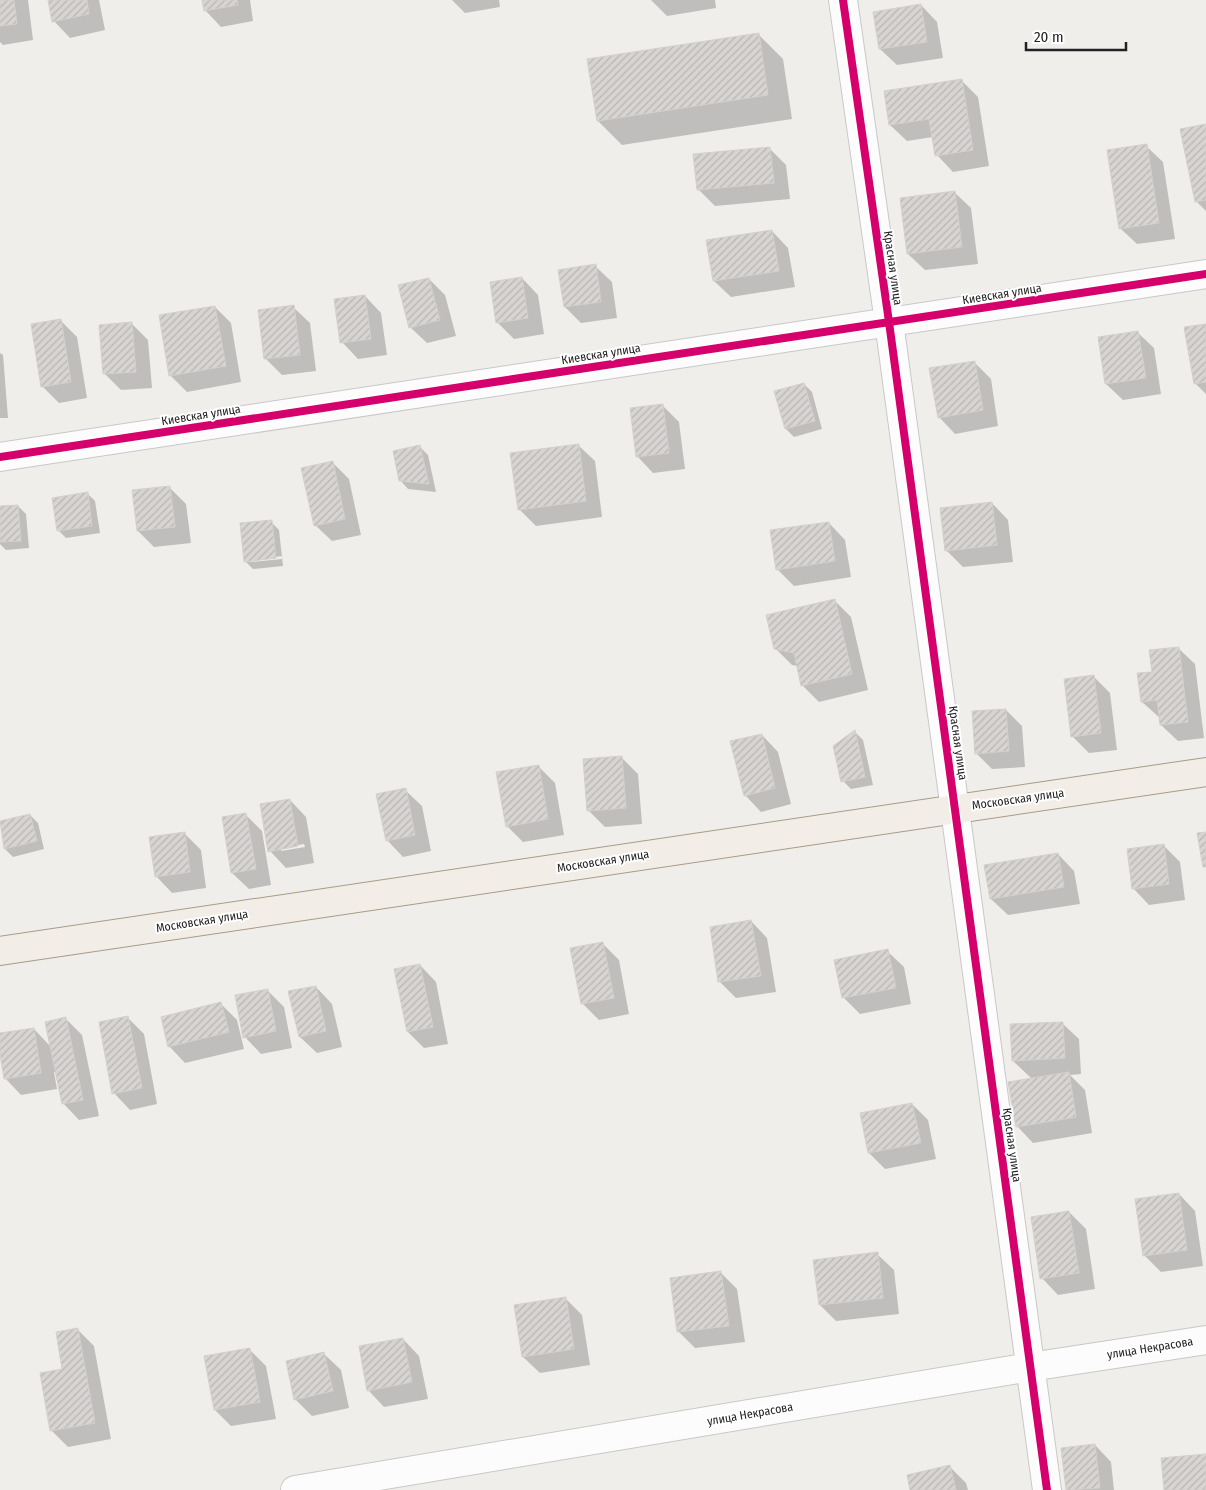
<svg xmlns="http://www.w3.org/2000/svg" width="1206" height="1490" font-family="'Fira Sans Condensed',sans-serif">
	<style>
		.shadow { fill: #0003; fill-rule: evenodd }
		.building { fill: url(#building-hatch); stroke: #d3d0cc }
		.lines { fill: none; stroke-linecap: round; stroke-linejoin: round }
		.minor-casing { stroke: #c9c8c7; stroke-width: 30 }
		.major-casing { stroke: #a79c86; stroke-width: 30 }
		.minor { stroke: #fdfcfc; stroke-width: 28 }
		.major { stroke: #f3ede7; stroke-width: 28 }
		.cycleway-casing { stroke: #fff; stroke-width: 11 }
		.cycleway { stroke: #d6006c; stroke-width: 8 }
		.labels { text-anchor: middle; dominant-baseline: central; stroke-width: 4; stroke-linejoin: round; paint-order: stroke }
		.street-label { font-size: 12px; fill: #222; stroke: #fff }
	</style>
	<defs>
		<pattern id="building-hatch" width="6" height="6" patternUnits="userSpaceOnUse" patternTransform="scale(1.25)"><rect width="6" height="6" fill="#d7d4d2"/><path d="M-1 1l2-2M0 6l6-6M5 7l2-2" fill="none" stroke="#b8b6b4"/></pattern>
	</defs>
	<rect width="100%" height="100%" fill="#f0eeeb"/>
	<path class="shadow" d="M0,0H28L33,40L3,45L0,42Z
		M49,0H99L105,30L70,38L54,21Z
		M203,0H250L253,21L221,27L205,10Z
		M452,0H499L500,7L465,13Z
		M651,0H715L716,8L667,16Z
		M921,5L937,22L943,58L897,65L880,49L874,13Z
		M758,34L783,59L792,119L622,145L598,121Z
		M961,80L978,97L989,166L953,172L937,155L933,137L907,141L890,125Z
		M1206,125V211L1196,201Z
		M1146,146L1163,162L1175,239L1137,244L1120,228Z
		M769,148L786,165L790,199L715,206L699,190Z
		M954,192L971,208L978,264L925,270L908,254Z
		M772,231L788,248L795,287L731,297L714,281Z
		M595,266L612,282L617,318L581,323L565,307Z
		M522,278L538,295L544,334L514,339L497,322Z
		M429,279L445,295L456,336L427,343L410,327Z
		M365,296L381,313L387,355L358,359L342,342Z
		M215,307L231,323L241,382L187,392L170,375Z
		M293,307L310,323L316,371L282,375L265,358Z
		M60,320L77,337L87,398L59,403L42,386Z
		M132,324L148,340L152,388L121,390L104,373Z
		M1206,325V394L1195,383Z
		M1137,332L1154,348L1161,394L1123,400L1106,384L1099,338Z
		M0,353L3,355L8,418H0Z
		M974,362L991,379L998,426L955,434L939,417Z
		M804,384L812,392L822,429L794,437L786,429Z
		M663,406L679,422L685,469L653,473L637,456Z
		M578,445L595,461L602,517L536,526L519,509Z
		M420,447L428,455L436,492L408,489L400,480Z
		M333,463L349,479L361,535L332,541L315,525Z
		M170,488L186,504L191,543L154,547L138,531Z
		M87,493L95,501L100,533L66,538L58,530Z
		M992,503L1008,520L1013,562L963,567L947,551L942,509Z
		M18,506L26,514L29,548L6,550L0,544V507Z
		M271,522L279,530L283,566L253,569L245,561ZM282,556V559L250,562V560Z
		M829,523L845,540L851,577L794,586L777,569Z
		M835,601L851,617L868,690L819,702L802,685L798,666L792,665L775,648Z
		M1178,648L1195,664L1204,738L1178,741L1161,725L1160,718L1142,702L1154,673Z
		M1093,676L1110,693L1117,750L1089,753L1072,736Z
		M1006,710L1022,726L1025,767L992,769L976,753Z
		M855,732L863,740L873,785L851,789L843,781Z
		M762,735L778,752L791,804L761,812L745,795Z
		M622,758L638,774L642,824L605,827L588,810Z
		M538,766L555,783L564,835L523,842L507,826Z
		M405,790L422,806L431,851L403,857L387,840Z
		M290,800L306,817L314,863L286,868L270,851ZM304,844L305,847L281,851V848Z
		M30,815L38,823L44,849L13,857L5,849L0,822Z
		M246,815L262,831L271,885L249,889L232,873Z
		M184,833L201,850L206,888L172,893L156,876Z
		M1164,846L1180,862L1185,900L1149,905L1133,888Z
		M1058,854L1074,871L1080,904L1008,915L991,899Z
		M751,921L767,938L776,992L736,998L720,982Z
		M603,944L619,960L629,1014L599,1020L582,1003Z
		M887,951L904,967L911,1004L860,1014L843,997Z
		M420,965L436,982L448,1044L424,1048L408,1032Z
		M316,987L332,1004L342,1047L317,1053L300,1037Z
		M267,990L284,1007L292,1048L261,1054L245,1037Z
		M221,1004L237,1020L244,1049L185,1063L169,1046Z
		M128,1018L144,1034L157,1104L130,1110L114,1093Z
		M66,1019L82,1035L99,1116L79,1120L63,1103L56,1072H54L57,1089L21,1095L5,1078L0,1034L34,1029L51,1047Z
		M1062,1023L1079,1039L1081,1074L1070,1075L1085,1090L1092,1133L1033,1143L1017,1126L1032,1079L1013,1061Z
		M912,1104L928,1120L936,1159L885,1169L869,1153Z
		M1179,1194L1195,1211L1203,1266L1161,1272L1144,1255Z
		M1069,1212L1086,1229L1095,1289L1058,1295L1042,1278Z
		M877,1254L894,1270L899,1314L836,1321L820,1305Z
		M721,1273L737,1289L745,1342L695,1348L679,1332L671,1279Z
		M565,1298L582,1315L590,1365L540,1373L523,1357Z
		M77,1329L94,1346L111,1439L68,1447L51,1430L64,1370Z
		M403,1339L419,1356L428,1399L384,1407L368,1390Z
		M250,1350L266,1366L276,1419L231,1426L215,1410Z
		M324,1354L341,1370L349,1408L312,1416L295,1399Z
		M1095,1445L1111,1462L1114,1490H1067L1062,1449Z
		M950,1467L966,1483L968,1490H911Z"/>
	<path class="building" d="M0,0H14L17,24L0,26Z
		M48,0H87L89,14L52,22Z
		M202,0H237L238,5L204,11Z
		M921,4L927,42L879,49L873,12Z
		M759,33L768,95L597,121L587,59Z
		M962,79L973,150L935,156L929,119L889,125L884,91Z
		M1206,124V200L1195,202L1180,129Z
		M1147,144L1159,223L1119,229L1107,150Z
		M770,147L774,183L697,190L693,154Z
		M955,191L962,247L907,254L900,198Z
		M772,230L779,271L713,281L706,240Z
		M596,264L601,302L564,307L558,270Z
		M522,277L528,318L496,323L490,282Z
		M429,278L440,320L409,328L398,285Z
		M365,295L371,339L340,343L334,299Z
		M294,305L300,355L264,359L258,310Z
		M215,306L226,366L169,376L159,315Z
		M61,319L71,382L41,387L31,324Z
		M132,322L136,372L103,374L99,325Z
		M1206,324V382L1194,384L1184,327Z
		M1138,331L1146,378L1105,384L1098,337Z
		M975,361L983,410L938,418L929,368Z
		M804,383L815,421L785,429L774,391Z
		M663,404L669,453L636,457L630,408Z
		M579,444L586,501L518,510L510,453Z
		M420,445L429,484L399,481L393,451Z
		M333,461L345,519L314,526L301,468Z
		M170,486L175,527L137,531L132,490Z
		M88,492L92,526L57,531L52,498Z
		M992,502L997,545L945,551L940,508Z
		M18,505L21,541L0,542V506Z
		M272,520L276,558L244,562L240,523Z
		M829,522L835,561L776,570L770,530Z
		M835,599L852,674L801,686L794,653L774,649L766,615Z
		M1179,647L1188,722L1160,725L1157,700L1141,702L1137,673L1152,672L1149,650Z
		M1094,675L1101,733L1071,737L1064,679Z
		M1006,709L1009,751L975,754L972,711Z
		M855,730L865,777L841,782L833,746Z
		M762,734L775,788L744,796L730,741Z
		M622,756L626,808L587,811L583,759Z
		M539,765L548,819L506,827L496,772Z
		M406,788L415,835L386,841L376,794Z
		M290,799L298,846L268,852L260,804Z
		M246,813L256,869L231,873L222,817Z
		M30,814L37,841L4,849L0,821Z
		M185,832L190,872L155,877L149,837Z
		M1206,832V867H1203L1197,833Z
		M1164,844L1169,884L1132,889L1127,849Z
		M1058,853L1064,887L990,899L984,865Z
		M751,920L761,976L718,982L710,927Z
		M603,942L614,998L581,1004L570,948Z
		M888,949L896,988L842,998L834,960Z
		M420,964L433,1027L407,1032L394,969Z
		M316,986L326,1031L299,1037L288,991Z
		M268,989L276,1031L243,1038L235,995Z
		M221,1002L229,1032L168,1047L161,1017Z
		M128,1016L142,1088L112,1094L99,1022Z
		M66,1017L83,1100L62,1104L45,1022Z
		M1063,1022L1065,1058L1012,1061L1010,1024Z
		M34,1028L41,1073L4,1079L0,1055V1033Z
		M1069,1072L1076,1117L1016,1127L1008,1082Z
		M912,1103L921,1143L868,1153L860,1113Z
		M1179,1193L1187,1250L1143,1256L1135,1199Z
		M1069,1211L1079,1273L1040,1279L1031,1217Z
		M878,1252L883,1298L819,1305L813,1260Z
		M721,1271L729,1326L677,1332L670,1278Z
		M566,1297L574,1349L522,1357L514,1305Z
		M78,1328L95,1423L50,1431L40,1373L62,1369L56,1332Z
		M403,1338L412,1382L367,1391L359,1346Z
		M250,1348L260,1402L214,1410L204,1356Z
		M324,1352L333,1391L294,1400L286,1361Z
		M1095,1444L1100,1488L1066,1490L1061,1448Z
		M1206,1454V1490H1164L1161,1458Z
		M950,1465L956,1490H910L907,1475Z"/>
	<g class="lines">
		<defs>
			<path id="minor" d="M843,0L889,322L1047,1490
				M0,457L1206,274
				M295,1490L1030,1367L1206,1340"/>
			<path id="major" d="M0,951L1206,772"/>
		</defs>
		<use href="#minor" class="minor-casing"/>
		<use href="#major" class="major-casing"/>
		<use href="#minor" class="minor"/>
		<use href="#major" class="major"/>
		<defs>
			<path id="cycleway" d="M843,0L889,322L1047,1490
				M0,457L1206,274"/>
		</defs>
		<use href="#cycleway" class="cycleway-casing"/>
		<use href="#cycleway" class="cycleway"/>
	</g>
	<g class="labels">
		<g class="street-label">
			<text transform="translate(893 268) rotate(82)">Красная улица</text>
			<text transform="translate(1002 294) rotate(-9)">Киевская улица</text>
			<text transform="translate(601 354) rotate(-9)">Киевская улица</text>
			<text transform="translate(201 415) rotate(-9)">Киевская улица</text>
			<text transform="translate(958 743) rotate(82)">Красная улица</text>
			<text transform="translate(1018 799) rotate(-8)">Московская улица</text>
			<text transform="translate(603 861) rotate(-9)">Московская улица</text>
			<text transform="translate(202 921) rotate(-9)">Московская улица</text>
			<text transform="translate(1012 1145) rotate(82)">Красная улица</text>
			<text transform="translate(1150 1348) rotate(-9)">улица Некрасова</text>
			<text transform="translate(750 1414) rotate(-10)">улица Некрасова</text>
		</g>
	</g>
	<path d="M1026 42v8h100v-8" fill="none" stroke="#222222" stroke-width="2.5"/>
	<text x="1034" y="42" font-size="15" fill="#222222" stroke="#ffffff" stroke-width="4" paint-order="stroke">20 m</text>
</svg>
